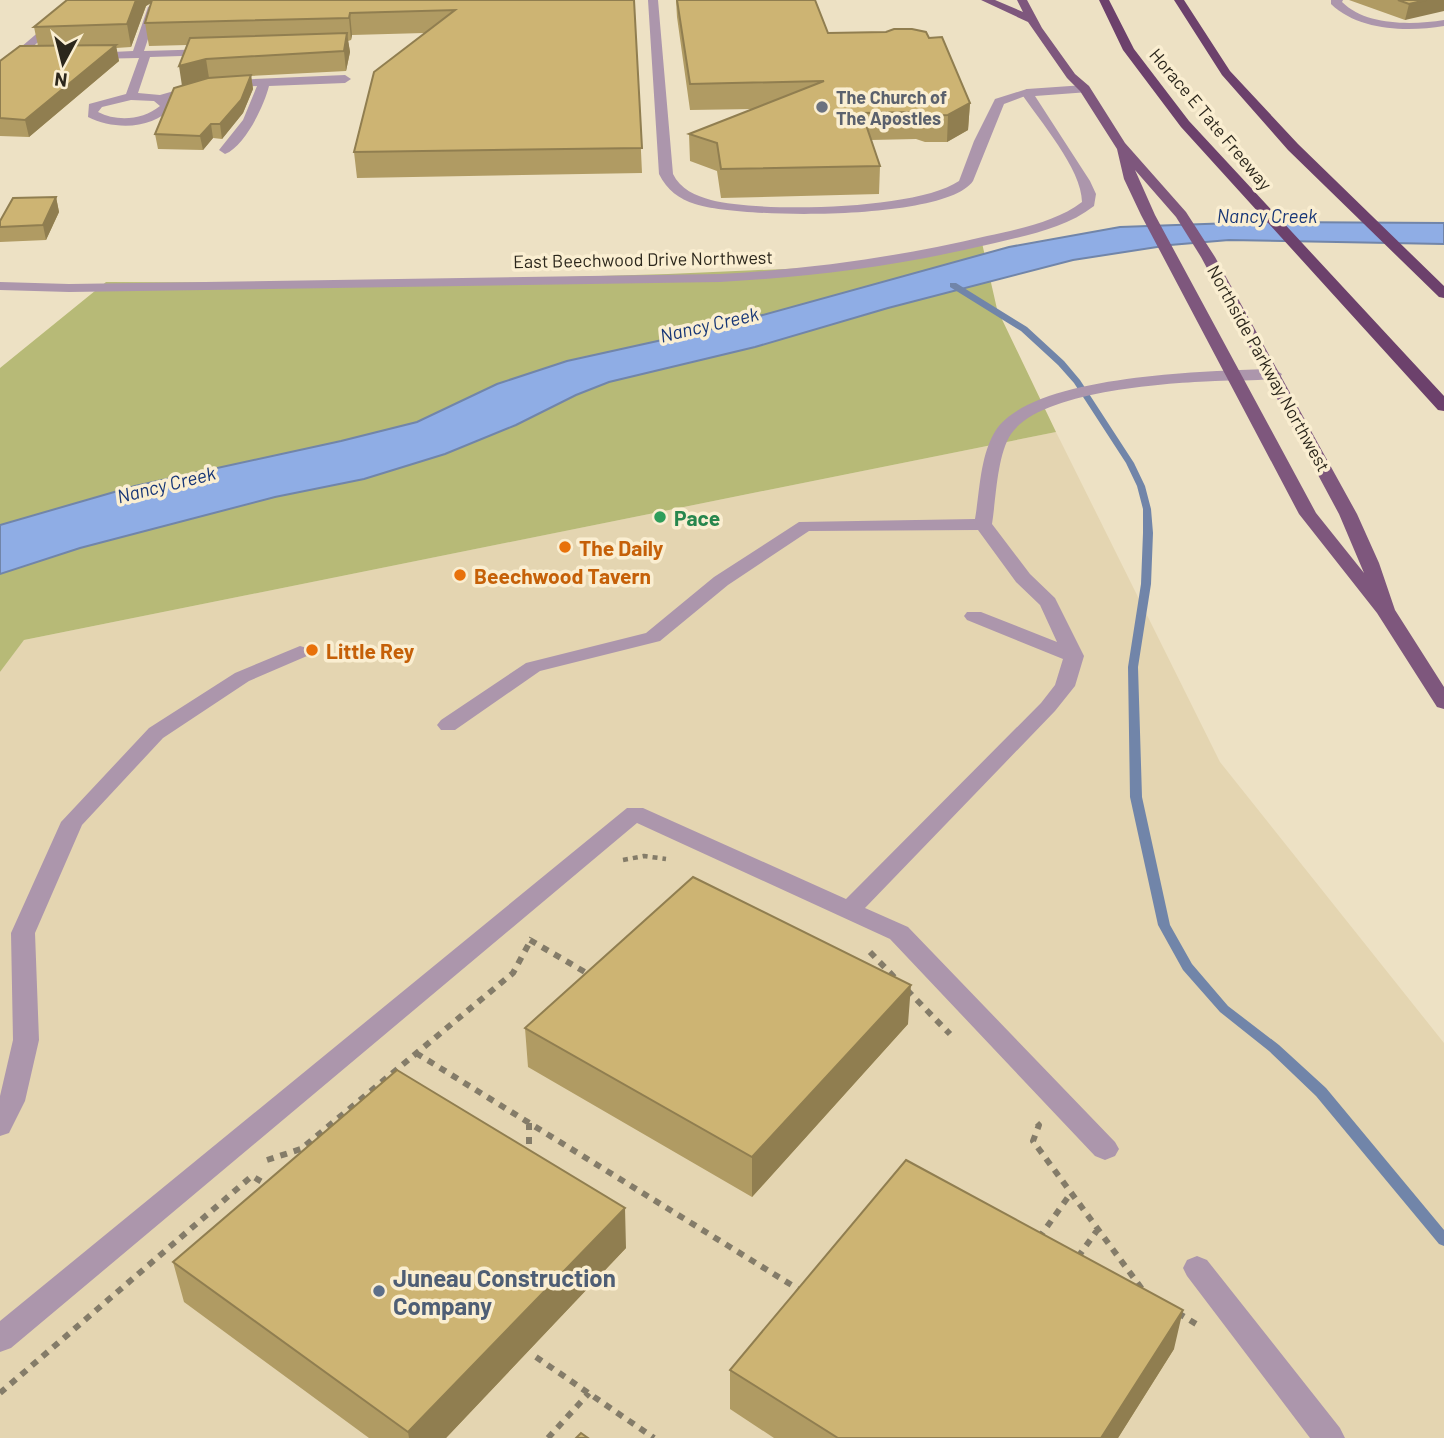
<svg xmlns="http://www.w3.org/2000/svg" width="1444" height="1438" font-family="Barlow,sans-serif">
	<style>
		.built { fill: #e4d5b1 }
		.forest { fill: #b7ba77 }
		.water { fill: #8fade5; stroke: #7185a9; stroke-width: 2 }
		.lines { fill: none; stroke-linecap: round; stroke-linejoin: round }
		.stream { fill: #7185a9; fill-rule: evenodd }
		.path-far1 { stroke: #847c69; stroke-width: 4.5; stroke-dasharray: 5 5; stroke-linecap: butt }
		.path { stroke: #847c69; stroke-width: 6; stroke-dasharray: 7 7; stroke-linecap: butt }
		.lane { fill: #ac96ac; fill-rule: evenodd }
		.street { fill: #ac96ac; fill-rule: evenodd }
		.primary { fill: #7e577d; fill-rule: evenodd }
		.highway { fill: #6c416c; fill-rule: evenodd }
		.wall { fill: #b09b63 }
		.shaded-wall { fill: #907e50 }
		.building { fill: #cdb473; stroke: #907e50; stroke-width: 2 }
		.worship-dot { fill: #6b7280; stroke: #faeed1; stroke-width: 2.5 }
		.leisure-dot { fill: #2e9e5b; stroke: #faeed1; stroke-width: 2.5 }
		.food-dot { fill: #e8710a; stroke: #faeed1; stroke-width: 2.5 }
		.service-dot { fill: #5c6f8a; stroke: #faeed1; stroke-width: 2.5 }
		.labels { text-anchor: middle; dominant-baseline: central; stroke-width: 7; stroke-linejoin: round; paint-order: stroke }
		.far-worship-label { font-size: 18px; font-weight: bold; fill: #5b616d; stroke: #faeed1; text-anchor: start }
		.far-street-label { font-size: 18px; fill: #2c271c; stroke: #faeed1 }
		.far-water-label { font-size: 19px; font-style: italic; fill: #163576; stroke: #faeed1 }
		.leisure-label { font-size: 21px; font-weight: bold; fill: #27864d; stroke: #faeed1; text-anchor: start }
		.food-label { font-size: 21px; font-weight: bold; fill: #c56008; stroke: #faeed1; text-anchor: start }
		.near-service-label { font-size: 24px; font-weight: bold; fill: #4e5e75; stroke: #faeed1; text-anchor: start }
	</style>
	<rect width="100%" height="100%" fill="#ede1c4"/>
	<path class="built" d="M1056,432L1220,762L1444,1043V1438H0V672L24,640Z"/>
	<path class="forest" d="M982,243L997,309L1056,432L24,640L0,672V368L106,282L365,283L668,274L854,266Z"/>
	<path class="water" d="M1261,222L1444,223V244L1229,240L1170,245L1073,260L888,308L755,347L609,382L576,395L516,425L445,454L364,479L275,497L80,548L0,574V525L135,486L341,441L417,422L497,384L567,361L712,329L1009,247L1120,227Z"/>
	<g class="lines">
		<path class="stream" d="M950,283H956L1027,327L1064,361L1080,380L1134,463L1145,486L1151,509L1153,533L1151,584L1138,667L1142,797L1170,925L1192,964L1228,1006L1279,1045L1326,1088L1444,1230V1246L1439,1244L1316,1096L1269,1051L1220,1012L1183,970L1158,925L1130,797L1128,667L1141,584L1143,533V509L1137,486L1126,463L1074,383L1058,365L1021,331L950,287Z"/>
		<path class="path-far1" d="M623,860L644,856L666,859"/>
		<path class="path" d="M530,940L590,975
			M870,952L896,979
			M907,990L950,1034
			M416,1053L798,1289
			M529,1123V1153
			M1037,1123L1039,1125L1033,1141L1142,1289
			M267,1160L301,1149L513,973L532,938
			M1039,1238L1071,1193
			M1078,1257L1098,1229
			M1178,1313L1201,1327
			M536,1357L654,1438
			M0,1393L252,1176L269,1186
			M548,1438L589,1393"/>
		<path class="lane" d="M648,0H658L673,174C680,189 696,196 711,200C763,213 916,210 959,181L974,141L995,99L1027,89L1033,93L1004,104L973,181C946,221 740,219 695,204C679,199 667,190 659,174Z
			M1274,369L1282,374L1280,377C1260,382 1236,380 1215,381C1166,383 1040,391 1011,434C997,455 996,499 992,524L1030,574L1055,598L1084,656L1075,686L1055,711L865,908L908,927L1115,1142L1119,1149L1115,1156L1105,1160L1095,1156L890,939L637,823L11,1348L0,1352V1321L627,808H643L846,899L1041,703L1055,685L1063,659L967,620L964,616L967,612H981L1057,642L1040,605L1016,582L978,530L809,531L728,585L660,641L540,671L455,730H441L437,725L441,720L526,663L646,633L714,577L799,522L975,519C980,490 980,455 996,430C1033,374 1212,371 1274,369Z
			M300,646L307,648L310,652L307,656L249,681L163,738L82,825L35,933L39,1040L25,1101L9,1133L0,1136V1096L13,1040L11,933L61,822L149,728L235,673Z
			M1197,1256L1207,1260L1340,1428L1345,1438H1310L1187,1276L1183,1268L1187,1260Z"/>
		<path class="street" d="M76,0H87L0,75V65Z
			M160,0H174L158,9L144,51L213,49L219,52L213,55L150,57L138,93L160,95L209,81L345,75L351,79L345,83L269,86C264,106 245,146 225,154L219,150L243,120L257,86L210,89L168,101L173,106C153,130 114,130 88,117L89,104L126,94L139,58L92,59L86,56L92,53L133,51L148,7ZM131,100L154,101L160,106C143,120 117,122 98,112L102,107Z
			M1331,0H1343L1342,2C1366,26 1413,25 1444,20V26C1408,32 1359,31 1331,4Z
			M1085,85L1089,86V92L1035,96L1090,181L1096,194L1094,206C1066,228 1028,235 995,243C904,265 813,277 720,282L69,292L0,290V282L69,284L720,274C811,269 898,257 987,236C1018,229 1056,222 1082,202C1082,169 1039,120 1021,93L1027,89Z"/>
		<path class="primary" d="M981,0H995L1023,12L1017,0H1027L1042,28L1075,74L1089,86L1125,143L1186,212L1215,257L1357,514L1379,563L1395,610L1444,687V709L1437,707L1377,613L1299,514L1141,215L1124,179L1117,149L1080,91L1067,78L1028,22ZM1135,170L1176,217L1201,257L1339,514L1364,573L1316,513L1155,215Z"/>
		<path class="highway" d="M1099,0H1109L1134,49L1189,121L1444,396V411L1438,410L1181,127L1123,50Z
			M1174,0H1184L1230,71L1298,144L1444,286V298L1439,297L1288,150L1222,75Z"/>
	</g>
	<path class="wall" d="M67,0H634L642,173L357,178L354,152L424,33L352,35L351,40L348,41L350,52L346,71L251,76L253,89L243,113L222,139L213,138L203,150L158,149L155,134L182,85L187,45L149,46L145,23L152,2L146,6L131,47L116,48L119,61L29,137L0,136V61L38,46L34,27Z
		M676,0H815L828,33L929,38L970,103L968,130L947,142H925L916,139L871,140L880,166L879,194L721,198L717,171L690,161L689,134L753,109L690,110L677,17Z
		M1349,0H1444L1405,20Z
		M56,197L59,212L46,240L0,242V221Z
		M908,1024L752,1197L528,1067L525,1028Z
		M626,1248L446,1438H369L184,1302L173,1262Z
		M1174,1349L1118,1438H774L730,1409V1370Z"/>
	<path class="shaded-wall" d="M136,0H156L146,6L131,47L127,24Z
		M1426,0H1444V11L1405,20L1409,4Z
		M350,13L352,35L351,40L349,18Z
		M347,33L350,52L346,71L344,51Z
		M116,45L119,61L29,137L25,120Z
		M206,59L209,78L182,86L179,66Z
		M251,75L253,89L243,113L222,139L220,124Z
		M970,103L968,130L947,142L948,115Z
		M211,124L213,138L203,150L200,136Z
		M56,197L59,212L46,240L43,225Z
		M911,985L908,1024L752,1197V1157Z
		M625,1208L626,1248L446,1438H409L408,1432Z
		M1183,1310L1174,1349L1118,1438H1101Z"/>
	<path class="building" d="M67,0H136L127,24L34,27Z
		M152,0H634L642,148L354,152L374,72L455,10L350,13L349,18L145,23Z
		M677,0H815L828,33L886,32L894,29H912L926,32L929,38L942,37L970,103L948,115L927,116L917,112L862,113L880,166L721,169L717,143L689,134L824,81L690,84Z
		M1398,0H1426L1409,4Z
		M347,33L344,51L206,59L179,66L190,38Z
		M116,45L25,120L0,118V61L20,46Z
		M251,75L241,100L220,124H211L200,136L155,134L174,88L208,78Z
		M56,197L43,225L0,227V221L13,198Z
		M693,877L911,985L752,1157L525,1028Z
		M397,1070L625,1208L408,1432L173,1262Z
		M906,1160L1183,1310L1101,1438H838L730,1370Z
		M581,1433L588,1438H576Z"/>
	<circle class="worship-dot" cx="822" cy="107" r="7"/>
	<circle class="leisure-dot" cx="660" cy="517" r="7"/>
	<g class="food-dot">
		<circle cx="565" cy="547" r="7"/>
		<circle cx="460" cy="575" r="7"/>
		<circle cx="312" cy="650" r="7"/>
	</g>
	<circle class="service-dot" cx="379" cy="1291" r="7"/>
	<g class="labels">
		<g class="far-worship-label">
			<text x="836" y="97">The Church of<tspan x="836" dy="21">The Apostles</tspan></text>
		</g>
		<g class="far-street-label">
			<text transform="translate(1211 119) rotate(50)">Horace E Tate Freeway</text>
			<text transform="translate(643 259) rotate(-1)">East Beechwood Drive Northwest</text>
			<text transform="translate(1269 368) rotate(61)">Northside Parkway Northwest</text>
		</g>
		<g class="far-water-label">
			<text x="1267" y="215">Nancy Creek</text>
			<text transform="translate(709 324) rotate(-13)">Nancy Creek</text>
			<text transform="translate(166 484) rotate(-14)">Nancy Creek</text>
		</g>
		<g class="leisure-label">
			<text x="674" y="517">Pace</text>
		</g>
		<g class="food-label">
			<text x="579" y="547">The Daily</text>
			<text x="474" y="575">Beechwood Tavern</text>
			<text x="326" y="650">Little Rey</text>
		</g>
		<g class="near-service-label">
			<text x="393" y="1277">Juneau Construction<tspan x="393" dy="28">Company</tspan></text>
		</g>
	</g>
	<g transform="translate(63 63) rotate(187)" stroke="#faeed1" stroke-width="5" paint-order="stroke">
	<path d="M0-5L12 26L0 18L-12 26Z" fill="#2c271c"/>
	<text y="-10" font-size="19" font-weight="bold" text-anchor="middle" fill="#2c271c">N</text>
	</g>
</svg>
